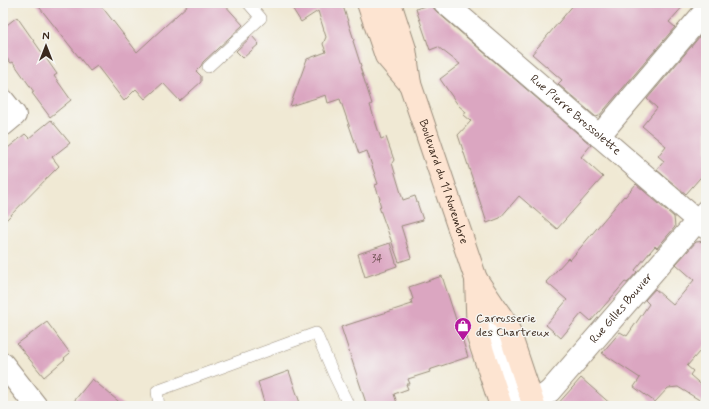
<svg xmlns="http://www.w3.org/2000/svg" width="709" height="409" font-family="Mynerve,sans-serif">
	<style>
		.building { fill: #dba6c1 }
		.lines { fill: none; stroke-linecap: round; stroke-linejoin: round }
		.lane-casing { stroke: #968a79; stroke-width: 12 }
		.street-casing { stroke: #968a79; stroke-width: 24 }
		.secondary-casing { stroke: #968a79; stroke-width: 24 }
		.lane { stroke: #fff; stroke-width: 11 }
		.street { stroke: #fff; stroke-width: 22 }
		.secondary { stroke: #fde4d1; stroke-width: 22 }
		.labels { text-anchor: middle; dominant-baseline: central; stroke-width: 3; stroke-linejoin: round; paint-order: stroke }
		.number-label { font-size: 10px; fill: #634947 }
		.street-label { font-size: 12px; fill: #3b2a1e; stroke: #f6f6f2 }
		.poi-label { font-size: 12px; fill: #3b2a1e; stroke: #f6f6f2; text-anchor: start }
	</style>
	<rect width="100%" height="100%" fill="#f6f6f2"/>
	<filter id="ink" filterUnits="userSpaceOnUse"><feTurbulence type="fractalNoise" baseFrequency=".025" numOctaves="2"/><feDisplacementMap in="SourceGraphic" scale="8" xChannelSelector="R" yChannelSelector="G"/><feConvolveMatrix kernelMatrix="1 2 1 2 8 2 1 2 1" color-interpolation-filters="sRGB"/></filter>
	<filter id="wash" filterUnits="userSpaceOnUse"><feTurbulence type="fractalNoise" baseFrequency=".012" numOctaves="4" result="noise"/><feDisplacementMap in="SourceGraphic" scale="16" xChannelSelector="R" yChannelSelector="G"/><feGaussianBlur stdDeviation="0.9" result="paint"/><feColorMatrix in="noise" values="0 0 0 0 0 0 0 0 0 0 0 0 0 0 0 0 0 1.4 0 .05"/><feComposite in="paint" operator="in"/></filter>
	<g filter="url(#wash)">
		<rect width="100%" height="100%" fill="#f0e9d4"/>
		<g id="blocks">
			<path class="building" d="M36,3H99L137,52L190,3H223L243,25L203,62L201,66L196,71L201,76V82L180,101L163,83L145,99L136,89L124,101L97,66L90,71Z
				M289,3H342L354,40L353,41L361,66L360,67L372,104L370,105L381,139L386,137L394,160L392,163L403,200L415,196L423,220L401,226L411,258L399,262L379,207H381L379,200L380,199L375,185L378,184L367,151L359,154L340,99L328,103L326,95L290,106L307,59L326,52L323,44L326,37L318,11L301,22Z
				M575,3H686L669,22L675,27L599,116L596,117L558,84L562,80L532,54Z
				M430,4L437,12L591,145L581,157L603,177L557,229L519,196L500,218L487,223L458,135L471,121L464,115L466,112L458,105L440,79L460,64L438,47L430,50L416,9Z
				M17,17L57,74L54,76L71,100L50,117L32,93L34,92L13,62L11,63L3,54V28Z
				M706,29V171L686,194L657,170L664,161L658,156L666,146L642,126L657,108L647,99Z
				M252,36L259,44L243,58L236,51Z
				M51,120L70,143L52,157L59,166L3,223V152L25,134L29,138Z
				M636,184L674,217L675,227L657,248L655,246L635,270L637,272L627,283L625,282L591,321L582,313L561,338L546,325L567,300L546,282L568,258L570,260L624,196L625,197Z
				M706,241V344L687,366L693,371L690,375L706,389V404L678,387L668,388L655,402L634,387L640,378L602,353L620,332L627,336L649,304L645,300L655,289L673,305L694,280L676,264L696,242Z
				M390,243L397,266L365,277L358,254Z
				M442,276L468,357L429,370L430,372L408,379L410,384H406L408,389L394,394L398,406H367L341,327L412,304L411,300L413,299L409,287Z
				M47,322L70,353L64,358L65,359L44,377L17,344Z
				M289,371L301,406H265L258,382Z
				M581,378L613,406H556Z
				M92,379L124,406H70Z"/>
		</g>
	</g>
	<g filter="url(#ink)">
		<use href="#blocks" fill-opacity="0" stroke="#968a79" stroke-width="1"/>
		<g class="lines">
			<defs>
				<path id="lane" d="M208,67L261,18L248,3
					M484,304L517,406
					M159,406L157,391L316,333L334,375L349,406"/>
				<g id="street">
					<path id="s1" d="M445,3L706,228"/>
					<path d="M3,100L15,115L3,125"/>
					<path d="M599,136L706,10"/>
					<path d="M3,364L36,406"/>
					<path id="s2" d="M532,401C540,399 544,396 550,391L706,211"/>
				</g>
				<g id="secondary">
					<path d="M368,3L386,56L410,84"/>
					<path id="s3" d="M390,3L405,49L410,84L476,279L478,337L501,406"/>
					<path d="M476,279L507,325L534,406"/>
				</g>
			</defs>
			<use href="#lane" class="lane-casing"/>
			<use href="#street" class="street-casing"/>
			<use href="#secondary" class="secondary-casing"/>
			<use href="#lane" class="lane"/>
			<use href="#street" class="street"/>
			<use href="#secondary" class="secondary"/>
		</g>
	</g>
	<defs>
		<symbol id="shop-pin" viewBox="-11 -11 22 30"><path d="M0 17L-7.5 6A9.5 9.5 0 1 1 7.5 6Z" fill="#b5179e" stroke="#f6f6f2"/><path d="M-5-2.5h2.3a2.7 3.5 0 0 1 5.4 0H5L5.5 6h-11ZM-1.5-2.5h3a1.5 2.3 0 0 0-3 0Z" fill="#fff"/></symbol>
	</defs>
	<g fill-rule="evenodd">
		<use href="#shop-pin" x="453" y="316" width="20" height="27"/>
	</g>
	<g class="labels">
		<g class="number-label">
			<text x="377" y="259">34</text>
		</g>
		<g class="street-label">
			<text stroke="none"><textPath href="#s1" startOffset="172">Rue Pierre Brossolette</textPath></text>
			<text stroke="none"><textPath href="#s3" startOffset="187">Boulevard du 11 Novembre</textPath></text>
			<text stroke="none"><textPath href="#s2" startOffset="130">Rue Gilles Bouvier</textPath></text>
		</g>
		<g class="poi-label">
			<text x="476" y="319">Carrosserie<tspan x="476" dy="14">des Chartreux</tspan></text>
		</g>
	</g>
	<rect width="709" height="409" fill="none" stroke="#f6f6f2" stroke-width="16"/>
	<g transform="translate(46 46)" stroke="#f6f6f2" stroke-width="3" paint-order="stroke">
	<path d="M0-3L7 15L0 10L-7 15Z" fill="#3b2a1e"/>
	<text y="-6" font-size="11" font-weight="bold" text-anchor="middle" fill="#3b2a1e">N</text>
	</g>
</svg>
